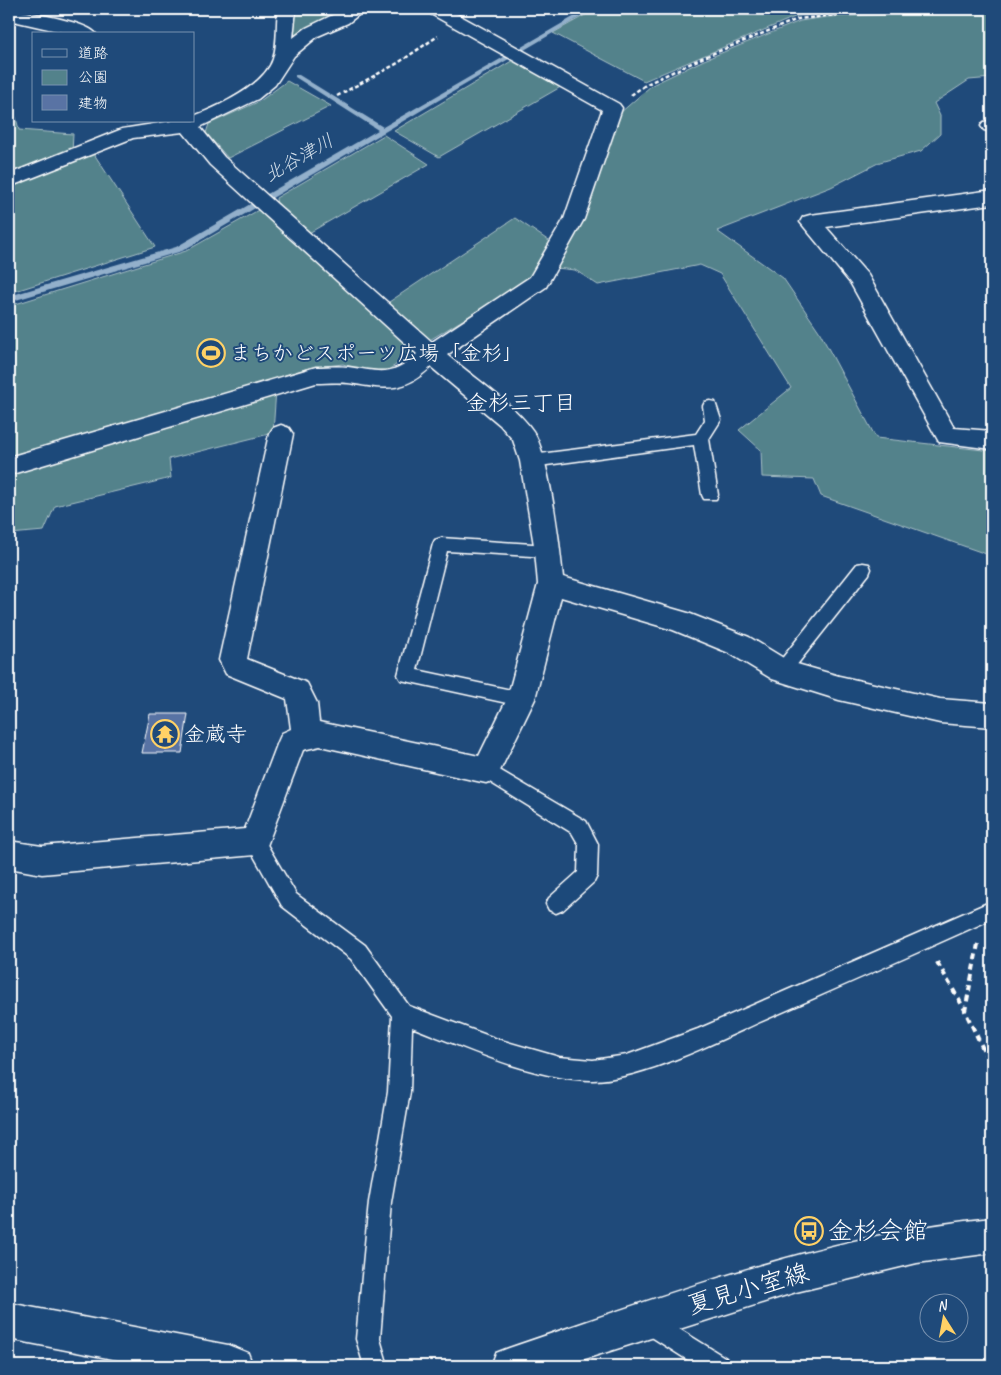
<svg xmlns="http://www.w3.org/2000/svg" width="1001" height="1375" font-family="Caveat,'Klee One',sans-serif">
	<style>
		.green { fill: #53828b; stroke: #a9c0c5 }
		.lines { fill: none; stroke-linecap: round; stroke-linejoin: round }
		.stream { fill: #93b0cb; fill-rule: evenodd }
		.building { fill: #5973a4; stroke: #fff }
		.service-casing { stroke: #fff; stroke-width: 3 }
		.minor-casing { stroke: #fff; stroke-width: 3 }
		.secondary-casing { stroke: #fff; stroke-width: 3 }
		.path-far1 { stroke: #fff; stroke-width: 2.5; stroke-dasharray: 4 2.5; stroke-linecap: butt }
		.path { stroke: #fff; stroke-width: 4; stroke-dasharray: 6 4.5; stroke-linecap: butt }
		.service { fill: #1f4a7a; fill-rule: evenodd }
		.minor { fill: #1f4a7a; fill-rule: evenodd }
		.secondary { fill: #1f4a7a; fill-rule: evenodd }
		.labels { text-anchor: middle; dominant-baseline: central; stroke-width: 4; stroke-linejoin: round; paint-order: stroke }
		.far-water-label { font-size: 19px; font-style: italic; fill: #d2dee9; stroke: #1f4a7a }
		.poi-label { font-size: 21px; fill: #fff; stroke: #1f4a7a; text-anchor: start }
		.neighbourhood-label { font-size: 22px; fill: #fff; stroke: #1f4a7a }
		.near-poi-label { font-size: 25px; fill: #fff; stroke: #1f4a7a; text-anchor: start }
		.near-street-label { font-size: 25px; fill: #fff; stroke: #1f4a7a }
	</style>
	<rect width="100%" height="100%" fill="#1f4a7a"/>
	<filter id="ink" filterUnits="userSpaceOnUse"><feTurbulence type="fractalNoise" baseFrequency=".02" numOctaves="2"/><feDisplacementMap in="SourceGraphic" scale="10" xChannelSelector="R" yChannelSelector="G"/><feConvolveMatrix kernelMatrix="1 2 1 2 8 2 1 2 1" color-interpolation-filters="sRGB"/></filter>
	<g filter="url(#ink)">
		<path class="green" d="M292,9H350L286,46Z
			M596,9H907L822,13L797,16L644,81L553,33Z
			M935,12H992V78L969,80L934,103L940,116V134L921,151L880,162L831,187L717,231L783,278L819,331L876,438L992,451V556L821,496L814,479L762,477L761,450L739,430L791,388L720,274L700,265L598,285L575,270L556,268L609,130L620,113L652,85L704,60L800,21L826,17Z
			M515,59L564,85L439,157L394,131Z
			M287,81L331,106L228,158L206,133L209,124L260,101Z
			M9,89L19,130L73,134L72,153L9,176Z
			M384,135L429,164L307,234L277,206L276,198Z
			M94,154L155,247L9,293V185Z
			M262,208L417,351L385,372L365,371L343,364L309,368L112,428L13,456L9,445V306L186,251Z
			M515,218L552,243L532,278L428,341L383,306Z
			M276,389L273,433L169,459L171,478L55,506L44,531L10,534L9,539V470Z"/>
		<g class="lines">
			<path class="stream" d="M587,9H594L182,251L9,302V296L176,247L378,130L295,77V75H299L383,127Z"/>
		</g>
		<path class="building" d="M150,714H188L182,753H142Z"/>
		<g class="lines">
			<defs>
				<path id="service" d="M710,401L715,402L721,420L709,439L718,495L716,499H704L702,495L694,445L532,467L527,465L524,461L527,457L532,455L696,434L705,420L703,406L705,402Z
					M441,538L548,545L554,547L556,551L554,555L548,557L447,551L417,670L521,692L527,694L530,699L527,704L521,706L401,680L398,675L433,544L435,540Z
					M863,563L869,564L871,569L869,574L788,676L782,678L776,676L773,671L776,666L857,564Z
					M486,762L586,821L598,844L597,876L594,882L563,910L556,913L549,910L546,904L549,898L578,872L579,845L572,833L480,776L477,770L480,764Z
					M255,833L262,836L296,894L365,945L409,1006L497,1039L559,1057L593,1060L627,1055L698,1029L992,901V919C915,954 837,988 760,1022C716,1042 640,1080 593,1080C536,1081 464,1047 412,1027L410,1092L391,1202L380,1339L388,1366H364L356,1339L369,1202L388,1092L392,1016L351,959L282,906L246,842L248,836Z
					M647,1309L726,1358L730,1366H697L639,1329L635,1321L639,1313Z"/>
				<path id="minor" d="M9,9C26,12 87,21 96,34H70L9,20Z
					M278,9H296L293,38L306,28L345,9H366L348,23L318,36L294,56L275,85L258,99L200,127L224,157L432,342L530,277L564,219L602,110L429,13L426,9H448L619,104L622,108L584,219L546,287L447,355C471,375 516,406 533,431C549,454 560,546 563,577L688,613L749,637L790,662L839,676L940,699L992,703V727L940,723L839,700L772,679L729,653L673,630L561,597L535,699L496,779L486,783L320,746L303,750L265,851L255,855L42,874L9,868V841L42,846L245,829L278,742L282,733L291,729L287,699L226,674L219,660L269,434L273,428L281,425L289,428L293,434L247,659L307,683L317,703L319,722L479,756L507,699L538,584L535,551L520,461L513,440L500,425L431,367C401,395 384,388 348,383C337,382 326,383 316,383L9,475V457L316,367C326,367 337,366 348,367C379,371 391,378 417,354L210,165L183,132L133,138L9,187V174L122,129L172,121H194V116C218,107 265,85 273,59C278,44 276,25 278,9Z
					M992,120V132L984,130L981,126L984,122Z
					M992,190V204L826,227L868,275L954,428L992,431V449L939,442L851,284L800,222L803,217L810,215Z
					M9,1303L228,1345L248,1353L253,1366H149L9,1339Z"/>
				<path id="secondary" d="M992,1218V1253L917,1263L796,1292L563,1366H491L496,1353L509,1348C662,1296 831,1233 992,1218Z"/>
			</defs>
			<use href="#service" class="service-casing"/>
			<use href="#minor" class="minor-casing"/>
			<use href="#secondary" class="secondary-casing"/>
			<path class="path-far1" d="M631,95L647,84L702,58L798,19L856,13L992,11
				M337,96L398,63L438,36"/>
			<path class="path" d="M978,944L965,1011L992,1068
				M937,962L965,1010"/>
			<use href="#service" class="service"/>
			<use href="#minor" class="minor"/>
			<use href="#secondary" class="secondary"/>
		</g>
	</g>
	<defs>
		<symbol id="stadium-ring" viewBox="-11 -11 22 22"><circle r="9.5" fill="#1f4a7a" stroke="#ffd166" stroke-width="1.5"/><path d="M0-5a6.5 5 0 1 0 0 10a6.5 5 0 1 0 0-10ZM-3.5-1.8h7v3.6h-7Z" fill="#ffd166"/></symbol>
		<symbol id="temple-ring" viewBox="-11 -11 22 22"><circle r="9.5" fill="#1f4a7a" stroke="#ffd166" stroke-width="1.5"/><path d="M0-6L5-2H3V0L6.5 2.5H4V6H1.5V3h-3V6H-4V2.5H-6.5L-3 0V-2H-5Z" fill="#ffd166"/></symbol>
		<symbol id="bus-ring" viewBox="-11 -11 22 22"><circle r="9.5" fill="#1f4a7a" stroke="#ffd166" stroke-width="1.5"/><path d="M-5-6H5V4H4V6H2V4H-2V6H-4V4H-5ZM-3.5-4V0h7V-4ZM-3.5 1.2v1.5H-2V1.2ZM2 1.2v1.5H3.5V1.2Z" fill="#ffd166"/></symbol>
	</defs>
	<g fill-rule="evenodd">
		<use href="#stadium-ring" x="195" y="337" width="32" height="32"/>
		<use href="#temple-ring" x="149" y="718" width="32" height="32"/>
		<use href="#bus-ring" x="793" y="1215" width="32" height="32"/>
	</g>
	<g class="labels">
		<g class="far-water-label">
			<text transform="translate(299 158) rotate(-30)">北谷津川</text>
		</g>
		<g class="poi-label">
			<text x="230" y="353">まちかどスポーツ広場「金杉」</text>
			<text x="184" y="734">金蔵寺</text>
		</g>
		<g class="neighbourhood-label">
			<text x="521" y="403">金杉三丁目</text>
		</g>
		<g class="near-poi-label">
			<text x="828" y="1231">金杉会館</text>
		</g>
		<g class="near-street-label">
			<text transform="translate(748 1289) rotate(-16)">夏見小室線</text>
		</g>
	</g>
	<rect width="1001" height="1375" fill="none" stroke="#1f4a7a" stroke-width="30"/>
	<rect x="15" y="15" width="971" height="1345" fill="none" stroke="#fff" stroke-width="2" filter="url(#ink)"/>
	<rect x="32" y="32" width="162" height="90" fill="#1f4a7a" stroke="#7992af"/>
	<rect x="42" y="49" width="25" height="8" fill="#1f4a7a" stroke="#7992af"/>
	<text x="78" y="58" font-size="15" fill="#ffffff">道路</text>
	<rect x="42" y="70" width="25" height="15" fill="#53828b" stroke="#7992af"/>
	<text x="78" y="82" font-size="15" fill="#ffffff">公園</text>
	<rect x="42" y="95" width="25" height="15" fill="#5973a4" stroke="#7992af"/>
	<text x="78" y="108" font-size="15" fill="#ffffff">建物</text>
	<g transform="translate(944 1318) rotate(349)"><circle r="24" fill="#1f4a7a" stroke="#7992af"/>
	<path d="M0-4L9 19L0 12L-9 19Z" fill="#ffd166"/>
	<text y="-8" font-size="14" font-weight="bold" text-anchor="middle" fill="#ffffff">N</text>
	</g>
</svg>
